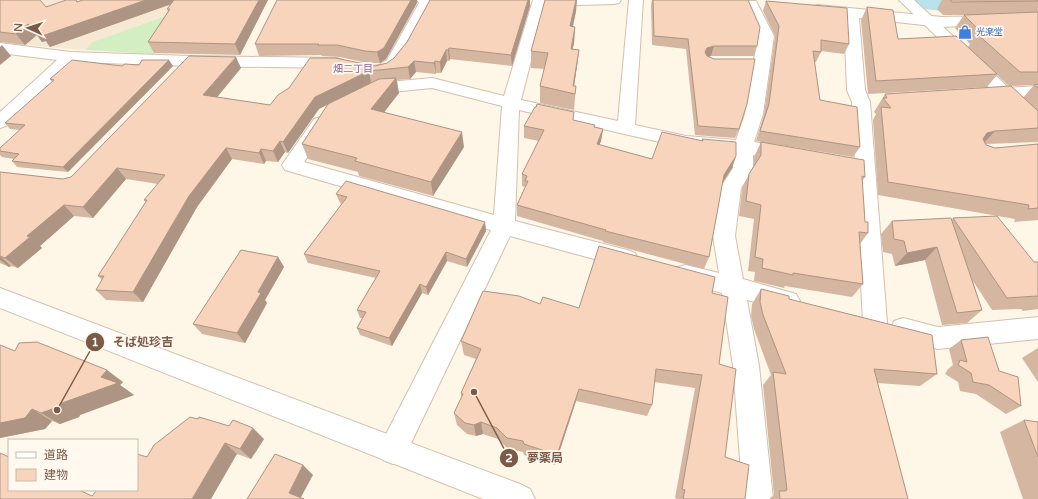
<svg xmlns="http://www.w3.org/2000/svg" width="1038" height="499" font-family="'Varela Round','Noto Sans JP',sans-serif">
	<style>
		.residential { fill: #f7e8d4 }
		.green { fill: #d4eec3 }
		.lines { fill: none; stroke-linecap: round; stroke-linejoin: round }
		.river { fill: #b8e3eb; fill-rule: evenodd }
		.minor-casing { stroke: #d5bfae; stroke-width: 2 }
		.tertiary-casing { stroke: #d5bfae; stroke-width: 2 }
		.minor { fill: #fff; fill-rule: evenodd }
		.tertiary { fill: #fff; fill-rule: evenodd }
		.wall { fill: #d4b6a1; fill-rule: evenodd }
		.shaded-wall { fill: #ad9483 }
		.building { fill: #f7d4bb; stroke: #ad9483 }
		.labels { text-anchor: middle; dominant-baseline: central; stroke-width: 3.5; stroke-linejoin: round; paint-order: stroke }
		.far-shop-label { font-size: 9px; fill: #366cbe; stroke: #fff9ef; text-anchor: start }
		.far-neighbourhood-label { font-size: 10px; fill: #8c639f; stroke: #fff9ef }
		.leader { fill: none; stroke: #7b5b48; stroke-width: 1.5 }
		.callout-dot { fill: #7b5b48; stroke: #fff9ef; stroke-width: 1.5 }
		.mark-label { font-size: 12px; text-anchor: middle; font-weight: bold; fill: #fff }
		.callout-label { font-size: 12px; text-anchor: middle; font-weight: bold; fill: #7b5b48; stroke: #fff9ef; stroke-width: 3.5; stroke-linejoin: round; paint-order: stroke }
	</style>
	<rect width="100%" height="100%" fill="#fef6e7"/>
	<path class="residential" d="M0,0H197L189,8L92,42L85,50L45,47L0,41Z"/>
	<path class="green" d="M166,16L173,24L153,54L85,50L92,42Z"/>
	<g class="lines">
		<path class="river" d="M905,0H1038V17L1027,18L921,9L910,7Z"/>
		<defs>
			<path id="minor" d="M417,0H433L434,2L399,66L389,74L383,75L373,74L371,70L373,66L379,65L387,60L419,3Z
				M533,0H621L619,3L614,4L545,6L521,100L618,121L629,0H643L635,125L686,136L736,140L745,114L758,36L744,4L746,1H756L774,36L763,114L754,142L794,149L797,154L794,159L787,161L753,155V169L741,188L735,236L743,279L796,294L800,301L796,308L788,311L747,300L759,366L773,499H743L733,366L722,293L678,281L675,274L678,267L686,265L719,273L713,236L721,187L733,168V153L686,148L519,110L515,221L627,250L635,253L638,259L635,265L627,268L510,236L403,460L393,464L383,460L379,450L383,440L491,230L285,170L282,165L314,119L320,117L326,119L329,123L304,162L494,215L502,106L432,88L382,93L370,97L364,96L361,92L364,88L378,83L432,78L504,96Z
				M818,5L942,17L1038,15V23L942,27L859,18L865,90L870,102L887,323L884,330L875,334L866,330L863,323L852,102L847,90L844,16L813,12L811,9L813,6Z
				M0,43L70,52L190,56L337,58L343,60L345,63L343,66L337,68L190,66L74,62L6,126L0,128V112L57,60L0,53Z
				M1038,86V96L987,99L981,98L978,94L981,90L987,89Z
				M1038,317V339L938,349L894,337L891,329L894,321L903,318L938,327Z"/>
			<path id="tertiary" d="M899,0H914L1038,115V131L1032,129Z
				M0,288L520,484L530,489L535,499H483L0,308Z"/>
		</defs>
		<use href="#minor" class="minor-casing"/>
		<use href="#tertiary" class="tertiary-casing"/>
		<use href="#minor" class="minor"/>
		<use href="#tertiary" class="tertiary"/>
	</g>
	<path class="wall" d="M0,0L46,7L77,2L268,0L240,55L154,53L148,42L168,11L167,9L171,4L50,47L46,41L42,42L37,35L25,45L0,42Z
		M430,0H530V6L512,66L450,59L449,61H447L441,73H436V74L416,72L410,79L397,80L399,93L384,112L464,147L433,196L359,176L358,172L308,159L302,144L328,104L319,109L288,153L285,152L278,162L266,161L264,164L232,159L197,207L143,302L106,300L96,290L102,280L98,276L146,202L144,200L158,184L126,179L93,218L74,216L40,246L42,248L18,268L11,266L9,267L0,263V172L63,179L71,177L241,68L217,97L270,105L375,66L387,63L394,58L407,42ZM371,83H373L335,101Z
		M652,0H748L757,46L754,56H711L708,57L739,129L735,138L695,135L686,49L652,45L651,5Z
		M942,0H1038V142L986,144V145L995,148L1038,144V220L1014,222L1015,219L878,195L873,120L876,114L874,112L885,94L1023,98L1034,85L1009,86L997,75L987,87L868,94L861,20L867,7L898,39L968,47L970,44L955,28L964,15H943L937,9Z
		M766,1L849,44L844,54L821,51V52L816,62H814L820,100L860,147L853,157L756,141L764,114L775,36L763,11Z
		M417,3L386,59L380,63H367L340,57L322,56L321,55L259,56L255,44Z
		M576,11L573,27H575L574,43L572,49L579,50L577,66L574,86H576L574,110L540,103V86L545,69L531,68V51Z
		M139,65L173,66L68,172L17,167L12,161L14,159L2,157L0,155V148L20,130L10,129L5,123L52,82L50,79L122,66Z
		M573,120L603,129L601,141L599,145L652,159L702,141V139L736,156L732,168L723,181L709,257L704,269L603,242V241L517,216V205L525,187L522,186V174L539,141L524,138V126Z
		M761,142L865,177L862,181L865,222L868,233L860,244L863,284L852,297L785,286L784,288L754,281L755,272L748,271L754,219L739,216L742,189L749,174L754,165V157Z
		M336,194L485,222L486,231L467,267L447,261L428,295L422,293L392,346L360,335L357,328L362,318H360L357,310L376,278L308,263L304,254L342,204L340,203Z
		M953,218L1034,262H1038V309L1023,311L1021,309L992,310L973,281L982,310L967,323L942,325L925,260L895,266L892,254L883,252L881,234L892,221L952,220Z
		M278,257L284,267L265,300L267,303L245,343L202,334L193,324Z
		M761,289L789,299L937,374L920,386L877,383L908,499H769L774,495L763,385L771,375L754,329L751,316L752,304Z
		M712,293L719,364L725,457L745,499H677L675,498L695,388L654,382L652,405L647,416L576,401L555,465L524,455L523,452L508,449L498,439L483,434L476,436L467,434L457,425L454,413L461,398V393L476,359L464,355L461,341L540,304L579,308Z
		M961,340L999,371L1021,406L1006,414L976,394L960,391L958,382L945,374L948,369L953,365L949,349Z
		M1038,348V382L1022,358Z
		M15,351L123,382L120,385L134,395L80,415L79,417L60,424L52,421L45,429L0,438Z
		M1024,420L1038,422V499H1023L1000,432Z
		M264,439L251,459L237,454L93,496L147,457L154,445Z"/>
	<path class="shaded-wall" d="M146,0H183L50,47L46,41L42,42L37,35L25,45L16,34L28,24Z
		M259,0H268L240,55L235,44Z
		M411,0H417V3L386,59L380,63L377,52Z
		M528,0H530V6L512,66L511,55Z
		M576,0H577L576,11L569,43L570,26Z
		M575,27L574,43L569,65L571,49Z
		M2,45L11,56L0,65V47Z
		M714,46L711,56L705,58V52L707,48Z
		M449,48L450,59L449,61L448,50Z
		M446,50L447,61L441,73L440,62Z
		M579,50L577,66L573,93V86Z
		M236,57L241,68L209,107L203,95Z
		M169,60L173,66L68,172L63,167Z
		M414,61L416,72L410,79L408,67Z
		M435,61L436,73V74L434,63Z
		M369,71L371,83L319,109L288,153L283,142L315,97Z
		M396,78L399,93L375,124L371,109Z
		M603,129L601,141L595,156L597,144Z
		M995,131L983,144L976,147L987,133Z
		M462,132L464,147L433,196L431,182Z
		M280,141L285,152L278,162L273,151Z
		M226,148L232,159L197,207L143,302L133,292L189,196Z
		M261,149L266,161L264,164L259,153Z
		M736,156L732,168L720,187L724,175Z
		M117,168L126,179L93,218L83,207Z
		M64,205L74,216L40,246L42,248L18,268L5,258L27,236Z
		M485,222L486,231L467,267L466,259Z
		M937,247L925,260L895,266L907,253Z
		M446,252L447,261L428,295L426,287Z
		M0,256L11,266L9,267L0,260Z
		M278,257L284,267L265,300L267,303L245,343L237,333L258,292Z
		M420,284L422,293L392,346L389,338Z
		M107,370L123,382L120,385L134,395L80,415L79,417L60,424L41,413L62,403L101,377Z
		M579,389L576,401L555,465L557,455Z
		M32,409L52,421L45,429L0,438V423Z
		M481,422L483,434L476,436L474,425Z
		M253,428L264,439L251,459L240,449Z
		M225,443L237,454L211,499H192Z
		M303,465L313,475L300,499L289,493Z"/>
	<path class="building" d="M0,0H40L46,7L66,0H76L77,2L83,0H146L42,36L38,30L34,31L28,24L16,34L0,32Z
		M174,0H259L235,44L148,42L170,9H167Z
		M277,0H411L384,48L377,52L365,51L337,45H318L319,44H255Z
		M430,0H528L511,55L449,48L448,50H446L440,62L435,61L434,63L414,61L408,67L369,71L315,97L283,142L280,141L273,151L261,149L259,153L226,148L189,196L133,292L96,290L104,276H98L147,200H144L165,175L117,168L83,207L64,205L27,236L30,237L5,258L0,256V172L63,179L71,177L189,56L236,57L203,95L270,105L278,95L289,88L310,58H335L375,66L387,63L394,58L407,42Z
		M545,0H576L570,26L575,27L571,49L579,50L573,86H576L575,94L540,86L548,53L531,51Z
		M653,0H748L760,27L757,46H714L707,48L705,52L707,56L714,59H755L747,104L739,129L698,126L688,39L654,36Z
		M950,0H1038V1L952,2Z
		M766,1L847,8L849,44L821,40V52L813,51L820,100L857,107L860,147L760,131L769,104L779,26Z
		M867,7L893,10L898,39L956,36L997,74L876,81Z
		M1038,12V72H1020L977,34H983L964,15Z
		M72,60L122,66L125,64L139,65L142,60H169L63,167L12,161L19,154L0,151V148L25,125L5,123L54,80L50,79Z
		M396,78L371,109L462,132L431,182L355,161L357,158L302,144L328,104L379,79Z
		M1038,84V88L1034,85Z
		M1011,86L1038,111V128L995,131L987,133L983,139L986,145L995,148L1038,144V208L1028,209L1029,205L888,182L881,107L891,108L883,98H887L885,94Z
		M537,104L574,112L573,120L595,125L594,127L603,129L597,144L652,159L662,132L703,141L702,139L736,142V156L724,175L709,257L605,231L606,230L517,205L528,181H525L527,176L522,174L544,130L524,126L535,107H536Z
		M761,142L864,160L865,177L862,176L865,222H868V233L859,232L863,284L793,273V275L762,268L763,259L755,257L761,205L746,201L749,174L761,155Z
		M346,181L485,222L466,259L446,252L426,287L420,284L389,338L357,328L366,312L357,310L380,271L304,254L347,197L336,194Z
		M997,216L1034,262H1038V297L1037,296L1007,298L953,218Z
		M951,218L982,310L957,313L937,247L907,253L904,241L894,239L892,221Z
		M599,246L715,277L712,293L728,297L719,364L736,369L725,457L749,465L745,499H685L683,498L685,490L682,489L702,375L656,369L652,405L579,389L557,455L524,444L523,441L507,438L497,428L481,422L474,425L465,423L454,413L463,394L461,393L481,349L461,341L483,291L519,296L540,304L543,297L579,308Z
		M241,250L278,257L258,292L261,293L237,333L193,324Z
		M761,289L789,296V299L932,335L937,374L874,369L908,499H780L779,491H785L787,490L773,372L786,374L763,315L760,302Z
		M988,337L999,371L1018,377L1021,406L989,385L973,382L971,373L958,365L960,360L967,362L961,340Z
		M37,342L107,370L101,377L118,383L62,403L61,406L41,413L32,409L25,418L0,423V345L15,351L19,343Z
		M190,417L198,419L199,417L229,426L233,420L253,428L240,449L225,443L192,499H0V453L9,457V490H79L92,496L97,490H137V454L147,457L154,445Z
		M1024,420L1038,422V457Z
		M275,454L303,465L289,493L304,499H247Z"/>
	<defs>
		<symbol id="shop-bare" viewBox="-9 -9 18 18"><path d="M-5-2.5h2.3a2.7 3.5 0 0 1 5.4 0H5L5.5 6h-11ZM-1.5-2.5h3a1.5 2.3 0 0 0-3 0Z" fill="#3f7fe0" stroke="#fff9ef" stroke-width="2.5" paint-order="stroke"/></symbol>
	</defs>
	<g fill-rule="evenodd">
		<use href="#shop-bare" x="955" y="22" width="20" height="20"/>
	</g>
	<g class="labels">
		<g class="far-shop-label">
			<text x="976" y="32">光楽堂</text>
		</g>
		<g class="far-neighbourhood-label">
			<text x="353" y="69">畑二丁目</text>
		</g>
	</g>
	<path class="leader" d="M57 410L95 342M474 392L509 458"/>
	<g class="callout-dot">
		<circle cx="57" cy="410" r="4"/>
		<circle cx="474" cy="392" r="4"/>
		<circle cx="95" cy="342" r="10"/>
		<circle cx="509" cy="458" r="10"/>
	</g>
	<g class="mark-label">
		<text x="95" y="346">1</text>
		<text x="509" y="462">2</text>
	</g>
	<g class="callout-label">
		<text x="143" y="346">そば処珍吉</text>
		<text x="545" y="462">夢薬局</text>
	</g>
	<rect x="8" y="439" width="130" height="52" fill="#fff9ef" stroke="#cabaac"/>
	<rect x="16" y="452" width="20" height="6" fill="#ffffff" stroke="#cabaac"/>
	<text x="44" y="459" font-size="12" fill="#7b5b48">道路</text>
	<rect x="16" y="469" width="20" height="12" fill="#f7d4bb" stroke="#cabaac"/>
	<text x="44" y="479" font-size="12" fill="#7b5b48">建物</text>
	<g transform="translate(28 28) rotate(273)" stroke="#fff9ef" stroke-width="3" paint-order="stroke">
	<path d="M0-3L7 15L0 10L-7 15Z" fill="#7b5b48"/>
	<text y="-6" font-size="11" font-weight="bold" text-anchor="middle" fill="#7b5b48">N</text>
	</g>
</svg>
